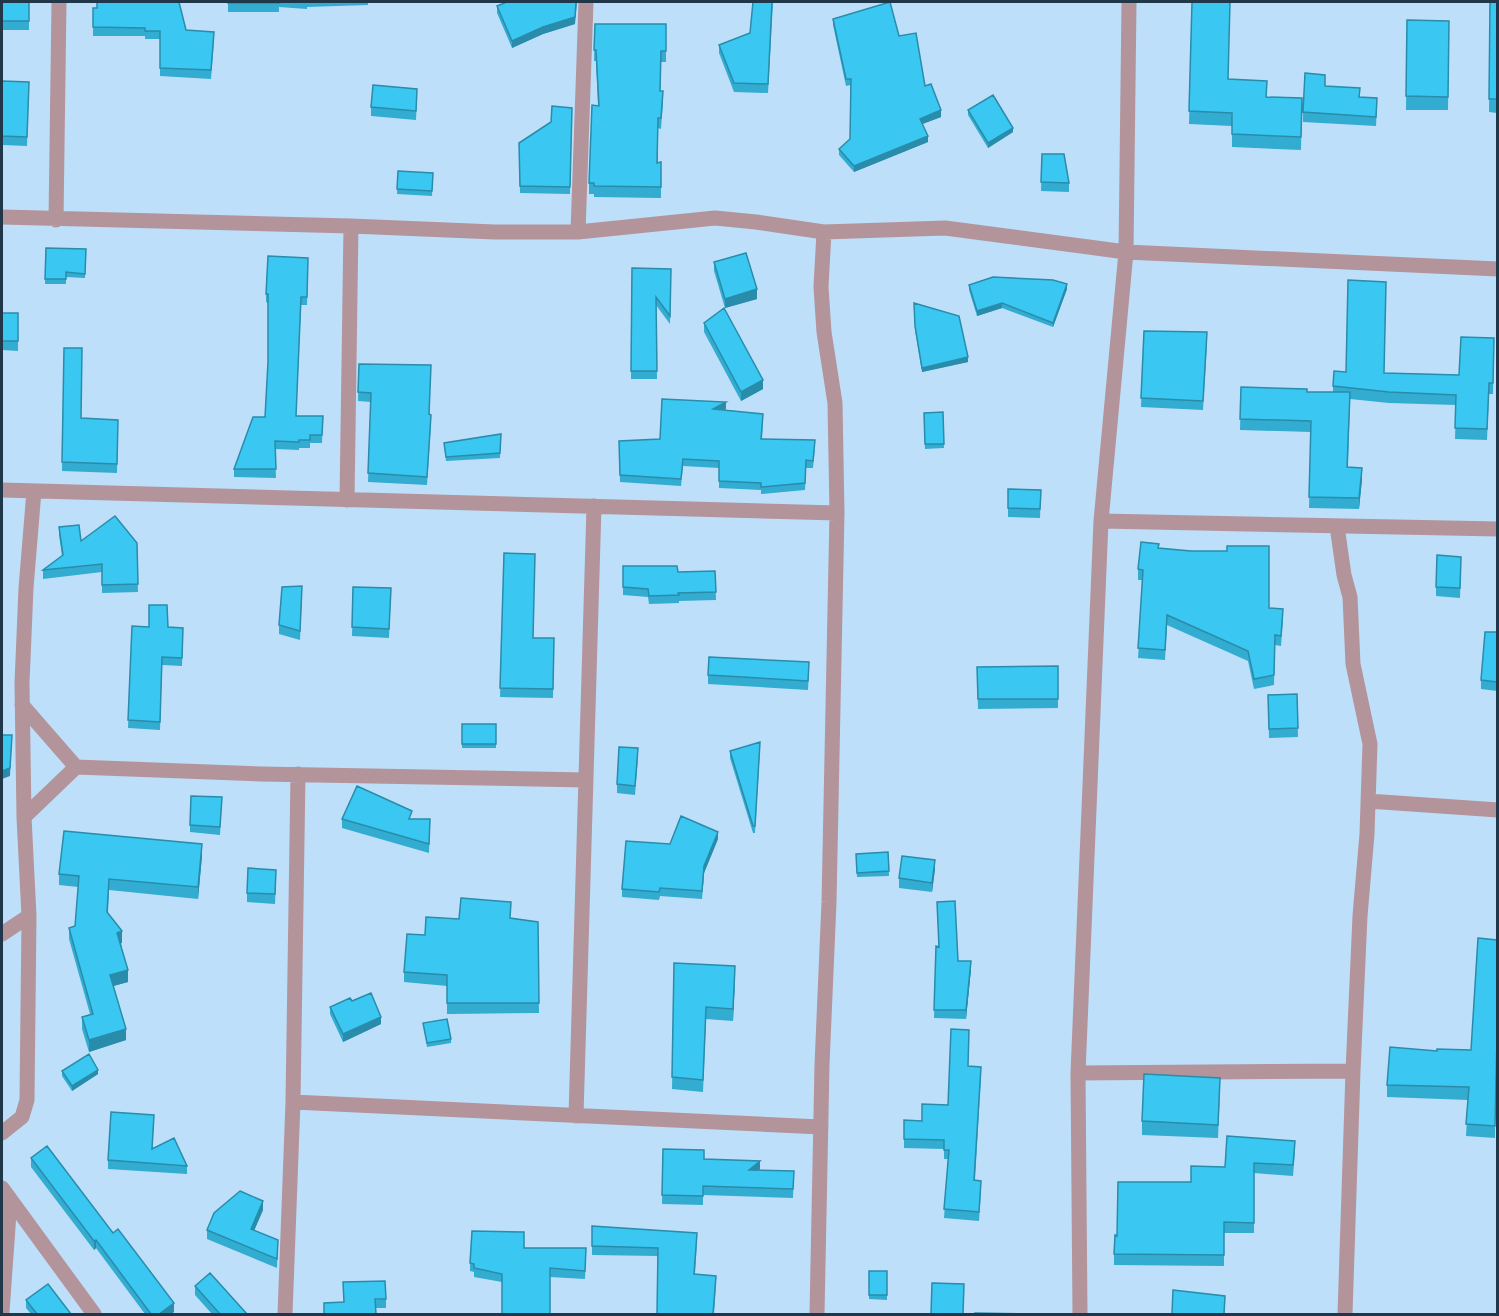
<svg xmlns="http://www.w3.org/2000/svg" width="1499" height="1316" font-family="Poppins,sans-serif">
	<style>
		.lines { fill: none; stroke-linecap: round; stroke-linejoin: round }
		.minor { stroke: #b3949b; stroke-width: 15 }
		.wall { fill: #32acd1 }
		.shaded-wall { fill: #298caa }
		.building { fill: #3ac8f3; stroke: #298caa; stroke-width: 1.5 }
	</style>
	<rect width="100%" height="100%" fill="#bedffa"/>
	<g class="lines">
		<path class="minor" d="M2,217L351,226L495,232H578L715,218L756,222L824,232L945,228L1126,252L1498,269
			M56,220L59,2
			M578,232L586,2
			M2,490L837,513
			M347,500L351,226
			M1101,521L1498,529
			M1337,526L1344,575L1350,597L1353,664L1370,744L1367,834L1360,916L1353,1071L1345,1314
			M22,705L76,767
			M1368,801L1498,810
			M24,817L76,767L261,774L586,780
			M2,934L29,916
			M1078,1073L1353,1071
			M293,1102L821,1127
			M576,1116L594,506
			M2,1133L22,1117L27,1100L29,916L24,817L22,683L26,588L34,491
			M2,1188L94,1314
			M2,1312L10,1199
			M285,1314L293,1102L298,774
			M817,1314L822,1065L829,902L837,513L835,403L824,332L821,287L824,232
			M1080,1314L1078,1073L1101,521L1126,252L1129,2"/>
	</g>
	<path class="wall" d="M2,2H29V30H2Z
		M228,2H368V5L307,7V9L279,7V12H228Z
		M773,2L768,93L734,92L719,53V45L750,33Z
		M1192,2L1229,79L1267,97L1302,98L1301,150L1232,147V126L1189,124Z
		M1490,2H1497V113L1489,112Z
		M497,6L575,24L543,34L512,48L497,13Z
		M93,8L186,30L214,40L211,79L160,76V39H145V36H93Z
		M833,19L899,36L941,117L922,124L928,142L854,172L839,155V149L850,139L851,85L846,86L833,25Z
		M1407,20L1449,21L1448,110H1406Z
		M595,24H666V62H661L660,91L663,102L661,129L658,128V163L661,162V198L594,197V194H589V183L598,106L596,61H594Z
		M2,81L29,82L27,146L2,145Z
		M1325,86L1360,97L1377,107L1376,126L1303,122V112Z
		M417,98L416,120L371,116V107Z
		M572,108L570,194L520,193L519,143Z
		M968,110L1013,132L988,148L968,115Z
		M1042,154L1069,183V192L1041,191Z
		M398,171L433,173L432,196L397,194Z
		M46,248L86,249L85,278L66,277V284H45Z
		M714,262L757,299L725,308L714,271Z
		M308,266L307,305H301L296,416H323L322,443H310V448H299V450L275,449L276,478L234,477V469L265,417L268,362V303L266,302V294Z
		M632,268L671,269L670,324L656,305L657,379H631Z
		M969,285L1067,289L1053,327L1002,308L977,316L969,290Z
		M914,303L968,362L922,372L915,330Z
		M2,313H18V351L2,350Z
		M704,323L763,389L741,401L704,332Z
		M1144,331L1207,342L1203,410L1141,407Z
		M1494,338L1493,394H1489L1487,440L1455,439L1456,405L1389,403L1350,399L1348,467L1362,479L1359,509L1309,508L1311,432L1240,430L1241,387L1307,392H1333V386L1384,373L1459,375Z
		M64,348L81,418L118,420L117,473L62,471Z
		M359,364L429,414L431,423L427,485L368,482L371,402L358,401Z
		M726,409L725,410L763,421L762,439L815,447L813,468H806L805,490L761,494V490L719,488V468L683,466L681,486L620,482L619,441L660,439Z
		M943,412L944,448L925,449L924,413Z
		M501,434L500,458L446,461L444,443Z
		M1008,489L1041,490L1040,518L1008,517Z
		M59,527L81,541L137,543L138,592L102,593V572L43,579V570L62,556L59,535Z
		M1159,548L1269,608L1283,619L1281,646L1275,645L1274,685L1254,689L1248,661L1167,625L1165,660L1138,658L1143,580H1138V569Z
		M504,553L533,638H554L553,698L500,697Z
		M623,566L678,572L715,571L716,600L679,601V603L649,604L648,597L623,595Z
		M1461,566L1460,598L1436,596V587Z
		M353,587L391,588L389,638L352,636Z
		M302,595L300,640L279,634V625Z
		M132,626L183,628L182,666L162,665L160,730L128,728Z
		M1497,632V691L1481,689V680Z
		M1058,666V708L978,709L977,667Z
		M809,671L808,690L708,684V675Z
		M1297,694L1298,737L1269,738L1268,695Z
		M462,724H496V748H462Z
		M760,749L755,833H753L730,758V751Z
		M638,758L635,795L617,793V784Z
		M222,797L220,835L190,832V825Z
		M342,819H430L429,853L342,828Z
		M718,839L704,873L702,899L660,896L659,900L622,897V889L670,844Z
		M888,852L889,876L857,877L856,854Z
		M202,856L198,899L109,890L108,913L122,943H121L128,982L113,986L126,1040L89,1052L82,1029V1017L90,1014L69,939V928L75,926L78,887L59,885V874Z
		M935,869L932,892L899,888V878Z
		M276,879L275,904L247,902V893Z
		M937,902L958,961L971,969L966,1019L934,1018L936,946L939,947Z
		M511,918L538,922L539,1013L447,1014V986L404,982V972L425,935L459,919Z
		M1497,940L1495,1138L1466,1136L1468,1100L1387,1097V1085L1437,1051L1471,1050Z
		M674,963L735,978L733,1021L706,1019L703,1092L672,1089Z
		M330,1007L381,1024L343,1042L330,1014Z
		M423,1023L451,1039V1043L427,1047Z
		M968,1066L981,1076L975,1180L981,1190L979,1221L944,1218L948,1159H944V1149L904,1148V1120L922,1121L948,1105Z
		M62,1071L98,1074L72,1091L62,1076Z
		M1220,1091L1218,1138L1142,1135V1121Z
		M154,1123L152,1149L187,1166V1174L108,1169V1160Z
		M663,1149L704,1159L760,1169L759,1170L794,1171L793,1198L703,1195V1205L662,1204Z
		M1295,1151L1293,1176L1254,1173V1233H1224V1266L1114,1265V1254L1117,1236L1191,1182L1225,1167Z
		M31,1158L113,1233L174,1312L171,1314H145L96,1248L94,1250L31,1167Z
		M263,1210L254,1230L278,1240L277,1268L207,1239V1230Z
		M592,1226L697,1241L695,1274L716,1284L714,1314H657L658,1256L592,1255Z
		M524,1248L586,1257L585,1279L550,1277L502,1282L474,1277V1272L470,1271V1263Z
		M869,1271H887V1300L869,1299Z
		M195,1286L247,1314H212L195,1295Z
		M386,1299V1308H375L376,1314H324V1303Z
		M26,1300L71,1314H31L26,1308Z"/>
	<path class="shaded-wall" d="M577,2L575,24L543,34L512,48V41Z
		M941,110V117L920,125V119Z
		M1013,128V132L988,148V143Z
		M928,136V142L854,172V166Z
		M1067,284V289L1053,327V323Z
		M757,289V299L725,308V299Z
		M1002,303V308L977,316V311Z
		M968,357V362L922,372V368Z
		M763,380V389L741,401V392Z
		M726,402V409L713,416V409Z
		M1362,468V479L1359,509V498Z
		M12,735L10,776L2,779V771Z
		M718,832V839L704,873L702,899L704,866Z
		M202,844V856L198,899V887Z
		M935,860V869L932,892V883Z
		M122,931V943L117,944V933Z
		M971,961V969L966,1019V1010Z
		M735,966V978L733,1021V1009Z
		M128,970V982L110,987V975Z
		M381,1017V1024L343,1042V1034Z
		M126,1029V1040L89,1052V1040Z
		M98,1070V1074L72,1091V1086Z
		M760,1161V1169L749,1178V1170Z
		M263,1201V1210L251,1238V1229Z
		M96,1240V1248L94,1250V1241Z
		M174,1303V1312L171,1314H159Z"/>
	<path class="building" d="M2,2H29V21H2Z
		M97,2H179L186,30L214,32L211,70L160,68V31H145V28L93,27V8H97Z
		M228,2H279V3H228Z
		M507,2H576L575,17L543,27L512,41L497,6Z
		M753,2H772L768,84L734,83L719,45L750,33Z
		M890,2L899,36L916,33L925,86L931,84L941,110L920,119L928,136L854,166L839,149L850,139L851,79H846L833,19Z
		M1192,2H1230L1228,79L1267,81L1266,97L1302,98L1301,137L1232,134V113L1189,111Z
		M1490,2H1497V99H1489Z
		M1407,20L1449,21L1448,97L1406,96Z
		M595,24H666V51H661L660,91H663L661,118H658L657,163L661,162V187L594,186V183H589L592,105L599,106L596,50H594Z
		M1305,73L1325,75V86L1360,88L1359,97L1377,98L1376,117L1303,112Z
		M2,81L29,82L27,137L2,136Z
		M373,85L417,89L416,111L371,107Z
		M993,95L1013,128L988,143L968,110Z
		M552,106L572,108L570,187L520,186L519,143L551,122Z
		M1042,154H1064L1069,183L1041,182Z
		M398,171L433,173L432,191L397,189Z
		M46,248L86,249L85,274L66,272V279H45Z
		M746,253L757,289L725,299L714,262Z
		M268,256L308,258L307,297H301L296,416H323L322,435H310V440H299V442L275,441L276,469H234L253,417H265L268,362V294H266Z
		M632,268L671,269L670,316L656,297L657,371H631Z
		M993,277L1053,280L1067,284L1053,323L1002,303L977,311L969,285Z
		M1348,280L1386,282L1384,373L1459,375L1461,337L1494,338L1493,383H1489L1487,429L1455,428L1456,395L1389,392L1333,386L1334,371L1346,372Z
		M914,303L959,316L968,357L922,368L915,326Z
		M724,308L763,380L741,392L704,323Z
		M2,313H18V341H2Z
		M1144,331L1207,332L1203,401L1141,398Z
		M64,348H82L81,418L118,420L117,464L62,462Z
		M359,364L431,365L429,414L431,415L427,477L368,473L371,393L358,392Z
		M1241,387L1307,389V392H1350L1347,467L1362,468L1359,498L1309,497L1311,421L1240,419Z
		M662,399L726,402L713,409L763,414L761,439L815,440L813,461L806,460L805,483L761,487V483L719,481V461L683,459L681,479L620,475L619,441L660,439Z
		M943,412L944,444H925L924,413Z
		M501,434L500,453L446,457L444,443Z
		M1008,489L1041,490L1040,509L1008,508Z
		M115,516L137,543L138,584L102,585V564L43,570L63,555L59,527L79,525L81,541Z
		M1141,542L1159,544L1158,548L1191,551H1227V546H1269V608L1283,609L1281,636L1275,635L1274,675L1254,679L1248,651L1167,615L1165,650L1138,648L1143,570L1138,569Z
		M504,553L535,554L533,638H554L553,689L500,688Z
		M1437,555L1461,557L1460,588L1436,587Z
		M623,566H677L678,572L715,571L716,592L678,593L679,595L649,596L648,589L623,587Z
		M302,586L300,631L279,625L282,587Z
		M353,587L391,588L389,629L352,627Z
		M149,605H167L168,627L183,628L182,658L162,657L160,722L128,720L132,626L149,627Z
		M1485,632H1497V682L1481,680Z
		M709,657L809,662L808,681L708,675Z
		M1058,666V699H978L977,667Z
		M1297,694L1298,728L1269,729L1268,695Z
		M462,724H496V744H462Z
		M2,735H12L10,768L2,771Z
		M760,742L755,826H753L730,751Z
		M619,747L638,748L635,786L617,784Z
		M357,786L412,811L409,819H430L429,844L342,819Z
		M191,796L222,797L220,827L190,825Z
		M681,816L718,832L704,866L702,891L660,888L659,892L622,889L626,841L670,844Z
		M64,831L202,844L198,887L109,879L107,912L122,931L117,933L128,970L110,975L126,1029L89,1040L82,1017L93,1014L69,928L75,926L79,876L59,874Z
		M888,852L889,871L857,873L856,854Z
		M902,856L935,860L932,883L899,878Z
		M248,868L276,870L275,894L247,893Z
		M461,898L511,902L510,918L538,922L539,1003H447V975L404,972L407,934L425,935L426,917L459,919Z
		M955,901L958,961H971L966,1010H934L936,946L939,947L937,902Z
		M1478,938L1497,940V1036L1495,1126L1466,1124L1469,1087L1387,1085L1390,1047L1437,1051V1049L1471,1050Z
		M674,963L735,966L733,1009L706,1007L703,1080L672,1077Z
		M371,993L381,1017L343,1034L330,1007L350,998L352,1001Z
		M447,1019L451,1039L427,1043L423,1023Z
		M951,1029L969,1030L968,1066L981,1067L974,1180L981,1181L979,1212L944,1209L949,1150H944V1140L904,1139V1120L922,1121V1104L948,1105Z
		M89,1054L98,1070L72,1086L62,1071Z
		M1144,1074L1220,1078L1218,1125L1142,1121Z
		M111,1112L154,1115L152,1149L174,1138L187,1166L108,1160Z
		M1227,1136L1295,1141L1293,1165L1254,1163V1223L1224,1222V1255L1114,1254L1115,1235L1117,1236L1118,1182H1191V1166L1225,1167Z
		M47,1146L113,1233L118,1229L174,1303L159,1314H151L96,1240L94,1241L31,1158Z
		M663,1149L704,1150V1159L760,1161L749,1170L794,1171L793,1189L703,1186V1196L662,1195Z
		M240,1191L263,1201L251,1229L278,1240L277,1259L207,1230L214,1213Z
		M592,1226L697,1233L694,1274L716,1276L713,1314H657L658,1248L592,1246Z
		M472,1231L524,1232V1248H586L585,1271L550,1268V1314H502V1274L474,1268V1264L470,1263Z
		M869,1271H887V1295H869Z
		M210,1273L247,1314H220L195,1286Z
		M385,1281L386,1299H375L376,1314H324V1303L344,1302L343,1282Z
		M932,1283L964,1284L963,1314H931Z
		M48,1284L71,1314H37L26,1300Z
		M1173,1290L1225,1296L1224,1314H1172Z
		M975,1313L1039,1314H975Z"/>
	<rect width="1499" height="1316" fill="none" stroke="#203749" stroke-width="6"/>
</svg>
